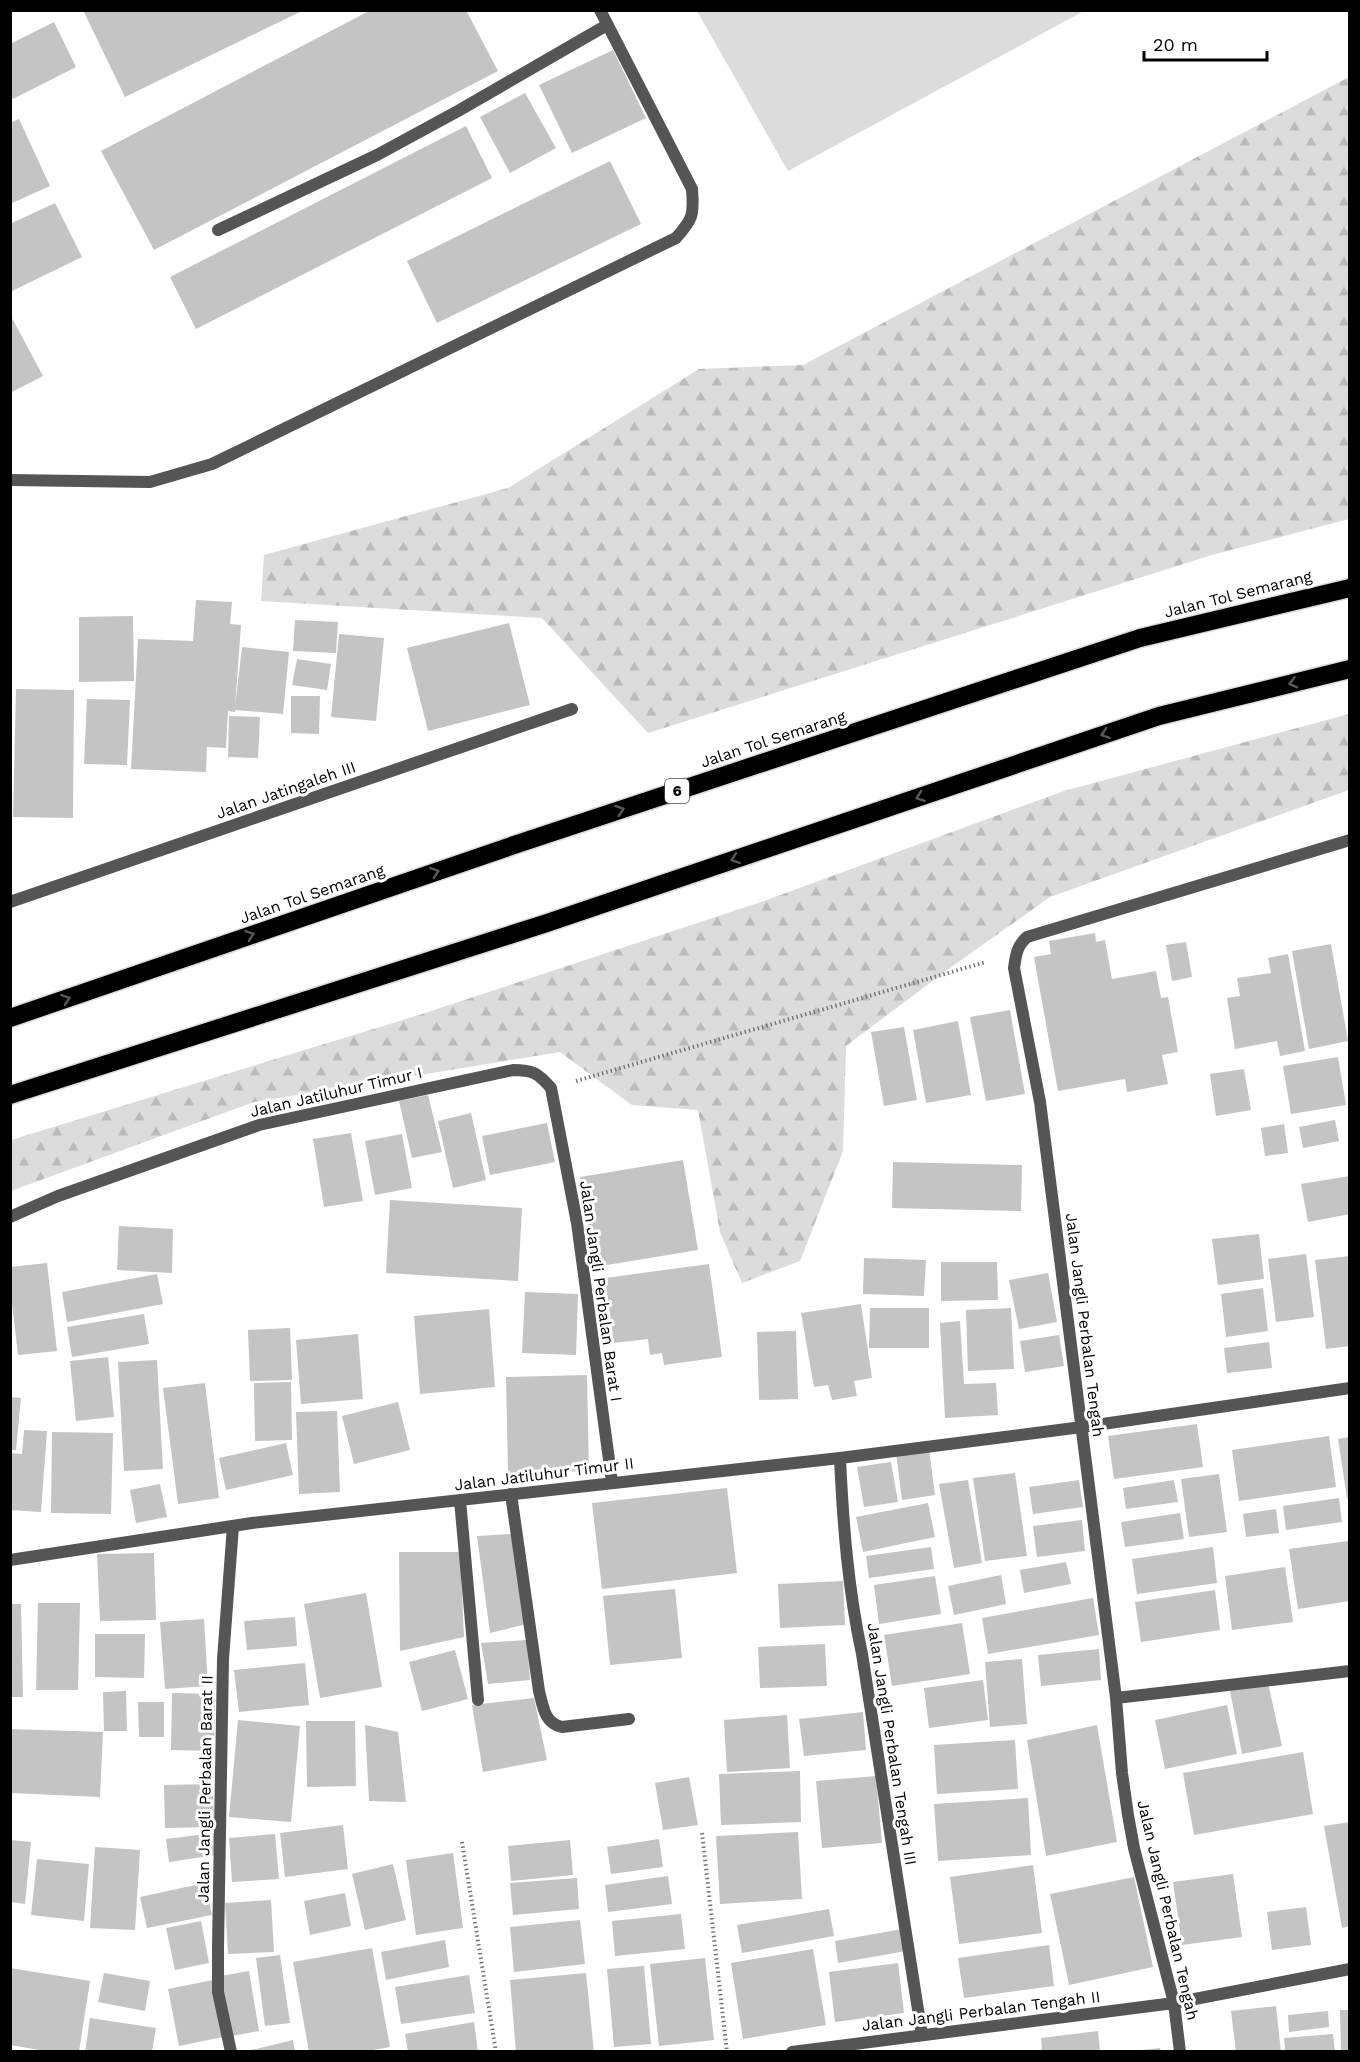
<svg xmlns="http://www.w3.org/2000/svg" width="1360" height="2062" font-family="'Work Sans',sans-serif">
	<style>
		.green { fill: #dcdcdc }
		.forest { fill: url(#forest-firs) }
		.building { fill: #c4c4c4 }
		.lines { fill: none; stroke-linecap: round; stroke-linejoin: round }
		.motorway-casing { stroke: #dbdbdb; stroke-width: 21 }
		.path { stroke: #777; stroke-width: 4; stroke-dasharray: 1.5 3; stroke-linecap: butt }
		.service { stroke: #555; stroke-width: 12 }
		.minor { stroke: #555; stroke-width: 12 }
		.motorway { stroke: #000; stroke-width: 18 }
		.oneway { stroke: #595959 }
		.labels { text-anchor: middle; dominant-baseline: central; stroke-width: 6; stroke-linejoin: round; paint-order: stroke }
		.shield { fill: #fff; stroke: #4c4c4c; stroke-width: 1.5 }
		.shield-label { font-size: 15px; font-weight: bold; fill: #000 }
		.street-label { font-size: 16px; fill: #000; stroke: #fff }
	</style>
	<defs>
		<pattern id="forest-firs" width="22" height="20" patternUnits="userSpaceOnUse" patternTransform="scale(1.5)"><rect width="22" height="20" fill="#dcdcdc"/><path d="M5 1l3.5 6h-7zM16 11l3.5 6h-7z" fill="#bbb"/></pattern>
	</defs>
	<rect width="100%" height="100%" fill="#fff"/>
	<path class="green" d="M697,11H1084L788,171Z"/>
	<path class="forest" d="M1349,77V519L1212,555L648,733L542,618L261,601L264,555L508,488L699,369L803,365Z
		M1349,714V790L1050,897L950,968L846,1046L843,1151L800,1261L742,1283L720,1232L698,1110L632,1105L560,1052L254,1102L11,1191V1140L419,1015L764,901L1064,791Z"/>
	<path class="building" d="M83,10H304L125,97Z
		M371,10H466L498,71L154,250L101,151Z
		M54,22L76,67L13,99L10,94V44Z
		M613,50L646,118L572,153L539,85Z
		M525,93L556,148L510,173L480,117Z
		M19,119L50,186L10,204V123Z
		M466,126L492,178L196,329L170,277Z
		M610,161L641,224L437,323L407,261Z
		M55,203L82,257L10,292V224Z
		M12,318L43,376L10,393V319Z
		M196,600L232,602L230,624L241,625L235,707L242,647L289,652L283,714L235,710V712L228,711L226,748L207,747L206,772L131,769L138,639L193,641Z
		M133,616L134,681L79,682V617Z
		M295,620L338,622L336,653L293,651Z
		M509,623L530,705L428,731L407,648Z
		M339,634L384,638L376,721L331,717Z
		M297,659L331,664L327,690L292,685Z
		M16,689L74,690L73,818L13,817Z
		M291,696H320L319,734L291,733Z
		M87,699L130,700L127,765L84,764Z
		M229,716L260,717L258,758L228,757Z
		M1095,933L1096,942L1105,940L1112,979L1156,971L1161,998L1168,997L1178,1052L1162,1055L1168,1084L1127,1092L1125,1079L1058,1091L1034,957L1051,954L1049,941Z
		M1186,942L1192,977L1172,981L1166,945Z
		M1331,944L1348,1041L1309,1049L1292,951Z
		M1288,954L1305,1051L1280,1056L1277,1041L1235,1049L1227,998L1240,996L1237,978L1271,973L1268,958Z
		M1010,1010L1025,1094L986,1101L970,1017Z
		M958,1021L971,1095L926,1103L913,1030Z
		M904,1027L917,1100L884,1106L871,1032Z
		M1338,1057L1346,1105L1291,1114L1283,1066Z
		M1244,1069L1251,1110L1216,1116L1210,1074Z
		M428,1095L442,1152L412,1158L399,1101Z
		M471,1113L486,1180L453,1188L438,1121Z
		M1335,1120L1339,1141L1303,1148L1299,1127Z
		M547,1123L555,1162L490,1175L482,1136Z
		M1284,1124L1288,1153L1265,1156L1261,1128Z
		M351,1133L363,1201L324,1207L313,1139Z
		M402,1134L412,1188L375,1195L365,1141Z
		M683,1160L698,1250L595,1267L580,1177Z
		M893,1162L1022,1165L1021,1211L892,1208Z
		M1350,1176V1214L1308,1222L1301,1184Z
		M390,1200L522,1208L518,1281L386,1273Z
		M119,1226L173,1229L172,1273L117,1270Z
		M1259,1234L1264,1279L1218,1285L1212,1239Z
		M1306,1254L1314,1317L1276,1322L1268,1259Z
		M1350,1256V1346L1326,1349L1315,1260Z
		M864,1258L926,1260L924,1296L863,1294Z
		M941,1262H997L998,1300L941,1301Z
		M47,1263L57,1351L18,1355L10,1286V1267Z
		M709,1264L722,1357L664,1365L662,1353L650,1355L648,1339L614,1343L605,1278Z
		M1048,1273L1057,1322L1019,1329L1009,1280Z
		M157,1274L163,1304L67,1322L62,1292Z
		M1263,1288L1268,1331L1226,1337L1221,1294Z
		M525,1292L578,1294L576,1355L522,1353Z
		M861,1304L872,1378L854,1381L857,1396L832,1400L828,1385L814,1387L801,1313Z
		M870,1308H929V1348H869Z
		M1011,1308L1014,1369L968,1371L966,1310Z
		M489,1309L495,1387L420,1394L414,1316Z
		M144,1314L149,1344L72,1357L67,1327Z
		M960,1321L964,1384L996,1383L998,1415L945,1418L940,1323Z
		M290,1328L292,1380L250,1381L248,1330Z
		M796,1331L798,1399L759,1400L757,1332Z
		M358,1334L363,1399L301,1404L296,1340Z
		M1059,1335L1064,1366L1025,1372L1020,1341Z
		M1269,1342L1272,1368L1227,1373L1224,1348Z
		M108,1357L114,1417L76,1421L70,1361Z
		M157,1360L163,1469L124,1471L118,1362Z
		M587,1375L589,1471L508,1473L506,1377Z
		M291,1382L292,1440L255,1441L254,1383Z
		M205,1383L219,1498L178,1504L163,1388Z
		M10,1397L21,1398L16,1450H10Z
		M398,1402L410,1450L354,1464L342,1416Z
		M337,1411L340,1492L299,1494L296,1412Z
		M1197,1424L1203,1467L1114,1479L1108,1436Z
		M24,1430L47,1431L41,1512L10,1510V1453L22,1454Z
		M52,1432L113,1433L111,1514L51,1513Z
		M1329,1436L1336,1487L1239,1501L1232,1450Z
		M1350,1437V1498H1347L1338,1439Z
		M286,1443L293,1475L226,1490L219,1458Z
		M929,1449L935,1495L902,1500L896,1453Z
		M891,1462L898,1502L864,1507L857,1467Z
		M1015,1473L1027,1556L985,1561L973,1478Z
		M1219,1474L1227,1532L1189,1537L1181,1479Z
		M968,1480L982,1563L954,1568L939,1484Z
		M1079,1480L1083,1507L1033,1514L1029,1487Z
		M1174,1480L1178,1502L1126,1509L1123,1488Z
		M160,1484L167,1517L136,1523L130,1490Z
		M727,1488L737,1573L602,1589L592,1503Z
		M1339,1498L1342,1522L1286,1530L1283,1506Z
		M928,1503L935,1537L863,1552L856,1517Z
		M1276,1509L1279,1533L1246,1537L1243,1514Z
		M1180,1513L1184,1539L1125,1547L1121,1522Z
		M1082,1520L1085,1551L1037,1557L1033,1526Z
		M511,1534L527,1624L490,1633L477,1536Z
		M1348,1541L1350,1601L1298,1609L1289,1549Z
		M931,1547L934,1569L869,1578L866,1556Z
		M1213,1547L1217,1583L1137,1594L1132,1559Z
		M399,1552H460L464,1637L400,1651Z
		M154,1553L156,1620L100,1621L97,1554Z
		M1066,1562L1071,1584L1024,1593L1020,1570Z
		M1285,1567L1293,1622L1232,1630L1225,1576Z
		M1001,1575L1006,1604L954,1615L948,1586Z
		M935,1576L941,1614L879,1624L874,1585Z
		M843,1581L845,1625L780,1628L778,1584Z
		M675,1589L682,1658L610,1665L603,1596Z
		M1215,1590L1220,1630L1141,1642L1135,1602Z
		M366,1593L382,1687L320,1698L304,1604Z
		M1093,1598L1099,1635L988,1654L982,1618Z
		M38,1603H80L78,1690H36Z
		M10,1604H21L23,1697H10Z
		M295,1617L297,1646L247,1650L244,1621Z
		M204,1619L208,1686L165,1689L160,1622Z
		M962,1623L970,1674L892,1686L884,1635Z
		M95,1634H145L144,1678L95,1677Z
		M527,1640L530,1680L488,1684L481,1643Z
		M825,1644L827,1686L760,1688L758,1647Z
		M1099,1649L1101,1680L1041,1686L1038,1655Z
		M455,1650L468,1699L422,1711L409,1662Z
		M1022,1659L1027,1724L990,1727L985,1662Z
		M305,1663L309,1705L239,1712L234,1670Z
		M983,1680L988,1720L929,1728L924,1688Z
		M1268,1683L1282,1746L1242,1754L1230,1691Z
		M126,1691L127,1731H104L103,1692Z
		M172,1693L215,1694L214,1751L171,1750Z
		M534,1698L547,1760L483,1772L472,1705Z
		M138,1702H164V1737H139Z
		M1227,1705L1237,1754L1165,1769L1155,1720Z
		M863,1712L866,1750L804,1756L799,1719Z
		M787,1715L790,1768L727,1772L724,1720Z
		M238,1720L300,1726L291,1822L229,1817Z
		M306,1721H355L356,1786L307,1787Z
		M365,1725L398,1732L406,1802L369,1801Z
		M1097,1725L1117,1842L1046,1856L1027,1740Z
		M10,1729L103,1732L100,1797L10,1793Z
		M1015,1740L1018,1789L937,1794L934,1745Z
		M1303,1752L1313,1814L1194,1835L1183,1773Z
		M800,1771L801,1822L721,1825L719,1774Z
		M876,1776L882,1843L822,1848L816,1781Z
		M689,1777L698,1825L663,1830L655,1783Z
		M213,1784L214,1827L165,1828L164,1785Z
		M1028,1798L1031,1855L938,1861L934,1804Z
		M1350,1822V1926L1342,1928L1324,1826Z
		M343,1825L348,1869L285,1877L280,1833Z
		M798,1832L802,1899L720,1904L716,1836Z
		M214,1833L216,1855L169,1862L166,1839Z
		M275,1834L279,1879L232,1882L229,1838Z
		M659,1839L663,1867L611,1874L607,1847Z
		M10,1840L31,1842L25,1904L10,1902Z
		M570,1840L573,1875L511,1881L508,1846Z
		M95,1847L140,1850L135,1930L90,1928Z
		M453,1853L463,1928L416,1935L406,1860Z
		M37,1859L89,1864L84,1921L31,1915Z
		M393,1864L406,1920L365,1930L352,1874Z
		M1033,1865L1042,1933L959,1944L950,1877Z
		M1233,1874L1242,1937L1182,1945L1173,1882Z
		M668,1876L672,1904L608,1912L605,1885Z
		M1134,1877L1153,1967L1069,1985L1050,1894Z
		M577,1878L579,1909L513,1915L510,1883Z
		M205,1883L212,1915L147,1928L140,1897Z
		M345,1893L351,1926L310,1935L304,1901Z
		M271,1900L274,1952L228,1954L225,1903Z
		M1306,1907L1311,1945L1272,1950L1267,1912Z
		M829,1909L834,1936L742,1953L737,1925Z
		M681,1914L685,1949L615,1956L612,1921Z
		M580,1920L585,1964L514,1972L510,1927Z
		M201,1921L209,1963L175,1970L166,1928Z
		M902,1929L906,1951L838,1963L835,1941Z
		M445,1940L449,1967L386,1980L381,1952Z
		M1049,1945L1054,1986L964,1998L958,1958Z
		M372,1948L390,2047L362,2052H309L293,1962Z
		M813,1949L826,2025L743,2039L731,1963Z
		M280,1955L290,2023L265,2026L256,1958Z
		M705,1958L714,2040L659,2046L650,1964Z
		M898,1963L904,2013L835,2022L829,1972Z
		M644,1966L651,2044L614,2047L607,1969Z
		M10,1968L90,1981L79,2052H51L10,2045Z
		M249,1971L259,2031L232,2036L221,1976Z
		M104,1973L150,1981L145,2011L98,2002Z
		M586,1973L594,2052H516L510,1980Z
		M469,1975L475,2013L401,2024L395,1987Z
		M213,1980L223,2037L179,2046L168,1989Z
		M1276,2006L1281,2052H1236L1231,2011Z
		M1340,2010H1350V2052H1341Z
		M1328,2011L1329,2027L1289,2032L1288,2015Z
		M90,2018L156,2028L152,2052H85Z
		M474,2022L478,2052H408L405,2034Z
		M1098,2031L1100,2052H1042L1041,2038Z
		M1333,2034L1335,2052H1285L1284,2038Z
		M293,2040L295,2052H248V2051Z
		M1160,2048L1161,2052H1142V2050Z"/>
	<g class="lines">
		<defs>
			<path id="motorway" d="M10,1018L517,844L1140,638L1350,588
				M10,1095L547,923L1159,716L1350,669"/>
		</defs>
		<use href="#motorway" class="motorway-casing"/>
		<path class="path" d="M576,1081L986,962
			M702,1833L727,2052
			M462,1842L496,2052"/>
		<path class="service" d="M218,230L377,155L458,111L607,25
			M10,480L150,482L212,464L676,238C693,219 694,215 692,189L600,10"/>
		<path class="minor" d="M10,902L572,709
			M10,1217L58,1196L259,1125L513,1070C533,1070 538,1073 551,1088L577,1223L612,1482
			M840,1458C843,1524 848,1589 862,1654L922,2035
			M511,1494L539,1691C543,1706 544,1723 562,1727L629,1719
			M460,1500L478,1700
			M10,1560L252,1523L840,1458L1082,1427L1350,1388
			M1116,1698L1350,1671
			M231,2052L218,1992V1947L223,1659L233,1526
			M792,2052L1174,2003L1350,1969
			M1180,2052L1174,2003L1134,1848L1128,1815L1122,1773L1116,1698L1040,1102L1014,968C1016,954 1017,946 1027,937L1350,840"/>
		<use href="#motorway" class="motorway"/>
	</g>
	<defs><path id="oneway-chevron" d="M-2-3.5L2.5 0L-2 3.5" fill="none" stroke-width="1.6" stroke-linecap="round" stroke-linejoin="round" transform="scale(1.5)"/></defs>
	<g class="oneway">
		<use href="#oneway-chevron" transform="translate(1293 683) rotate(166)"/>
		<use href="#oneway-chevron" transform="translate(1105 734) rotate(161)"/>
		<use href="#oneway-chevron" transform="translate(920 797) rotate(161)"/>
		<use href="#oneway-chevron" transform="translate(620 810) rotate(-18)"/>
		<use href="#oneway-chevron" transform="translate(735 859) rotate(161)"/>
		<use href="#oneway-chevron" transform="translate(435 872) rotate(-19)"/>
		<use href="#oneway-chevron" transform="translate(250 935) rotate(-19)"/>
		<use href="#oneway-chevron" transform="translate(66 999) rotate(-19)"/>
	</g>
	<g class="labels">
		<rect class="shield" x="665" y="779" width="24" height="24" rx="4.5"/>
		<g class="shield-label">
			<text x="677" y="791">6</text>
		</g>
		<g class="street-label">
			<text transform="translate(1238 594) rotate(-14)">Jalan Tol Semarang</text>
			<text transform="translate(773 739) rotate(-18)">Jalan Tol Semarang</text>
			<text transform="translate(286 790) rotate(-19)">Jalan Jatingaleh III</text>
			<text transform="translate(312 894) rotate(-19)">Jalan Tol Semarang</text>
			<text transform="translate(336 1092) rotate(-13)">Jalan Jatiluhur Timur I</text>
			<text transform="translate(601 1291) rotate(82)">Jalan Jangli Perbalan Barat I</text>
			<text transform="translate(1085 1325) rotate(83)">Jalan Jangli Perbalan Tengah</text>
			<text transform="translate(544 1474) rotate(-7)">Jalan Jatiluhur Timur II</text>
			<text transform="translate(892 1744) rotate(81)">Jalan Jangli Perbalan Tengah III</text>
			<text transform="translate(205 1789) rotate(-89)">Jalan Jangli Perbalan Barat II</text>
			<text transform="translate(1168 1910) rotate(77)">Jalan Jangli Perbalan Tengah</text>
			<text transform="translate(981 2011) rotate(-7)">Jalan Jangli Perbalan Tengah II</text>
		</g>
	</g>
	<rect width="1360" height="2062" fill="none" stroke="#000000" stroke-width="24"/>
	<path d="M1144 51v9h123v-9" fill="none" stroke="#000000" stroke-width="3"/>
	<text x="1153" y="51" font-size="18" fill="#000000" stroke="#ffffff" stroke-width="4.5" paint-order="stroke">20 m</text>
</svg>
